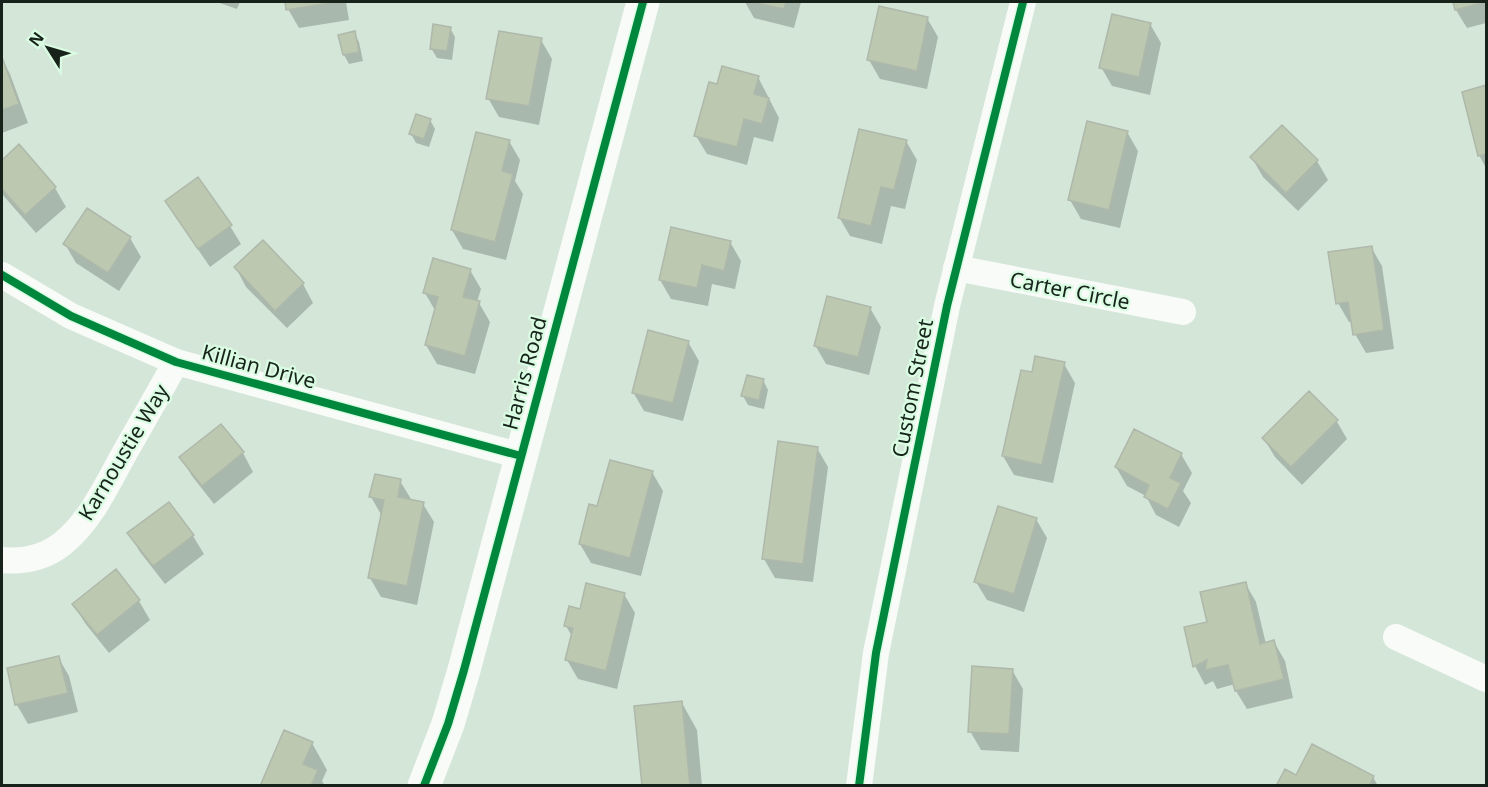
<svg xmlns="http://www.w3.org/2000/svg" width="1488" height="787" font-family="'Noto Sans',sans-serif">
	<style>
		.shadow { fill: #0003 }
		.building { fill: #bcc8b0; stroke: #aeb8ab; stroke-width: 1.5 }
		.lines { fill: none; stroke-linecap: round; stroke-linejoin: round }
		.street { stroke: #f9fbf9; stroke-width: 26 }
		.secondary { stroke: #f9fbf9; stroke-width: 33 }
		.cycleway-casing { stroke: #d9fce2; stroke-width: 11 }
		.cycleway { stroke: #00873e; stroke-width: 8 }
		.labels { text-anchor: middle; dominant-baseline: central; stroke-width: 4.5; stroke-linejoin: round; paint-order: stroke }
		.street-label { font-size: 21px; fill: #17231a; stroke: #d9fce2 }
	</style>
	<rect width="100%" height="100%" fill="#d4e6d8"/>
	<path class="shadow" d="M217,2H240L237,9Z
		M287,2H346L349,20L299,28L288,9Z
		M745,2H801L794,28L754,18Z
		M1454,2H1486V23L1467,28L1456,10Z
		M927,18L938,37L927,89L880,79L869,60Z
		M1150,24L1161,43L1150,95L1112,86L1101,67Z
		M450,28L455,37L452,60L437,58L431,48Z
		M354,33L359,42L363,61L349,64L344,55L340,36Z
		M541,40L552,59L539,125L499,117L488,98Z
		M2,59L10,74L28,123L2,133Z
		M758,77L779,118L773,142L754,137L747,165L707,154L696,136L718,86Z
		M1486,87V168L1479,155L1464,93Z
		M430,120L435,129L429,147L416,143L411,134Z
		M1282,127L1317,161L1328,180L1298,211L1263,177L1252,158Z
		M1127,132L1138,151L1120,228L1081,219L1070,200Z
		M509,141L520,160L515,181L523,194L506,260L463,249L452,230Z
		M906,141L917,160L905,209L891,206L882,244L850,236L839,217Z
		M19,146L55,188L66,207L36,233L2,194V162Z
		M167,201L230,226L241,244L210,267L178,220Z
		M130,238L141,257L119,291L76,263L65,244Z
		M730,242L741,261L735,289L712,284L708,306L671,299L660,280Z
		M1371,247L1382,266L1394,349L1366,353L1355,334L1353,322H1349L1338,303Z
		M236,268L303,284L313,303L287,328L246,287Z
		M470,270L481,289L477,302L479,303L490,322L475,374L437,364L426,345L436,312L425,293Z
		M870,308L881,327L869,375L826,364L815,345Z
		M688,342L699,361L683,421L644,411L633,392Z
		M1064,364L1075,383L1053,483L1014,475L1003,456Z
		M763,380L768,390L764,409L748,405L743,396Z
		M1336,420L1347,439L1302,485L1275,457L1264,439Z
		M1134,431L1181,454L1192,473L1183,491L1191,503L1179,527L1156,515L1146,496L1127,486L1116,467Z
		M817,448L828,467L813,582L775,578L764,559Z
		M243,453L253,472L214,504L192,476L181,457Z
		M652,472L663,491L641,576L591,563L580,544L598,508Z
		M400,481L411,499V501L423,504L434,522L417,605L381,597L370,578L382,516L371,497Z
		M1036,519L1047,538L1024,612L987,600L976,582Z
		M129,533L193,536L204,554L165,584L140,552Z
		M1245,583L1256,602L1266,644L1274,642L1285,661L1293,698L1247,709L1236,691L1235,684L1217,689L1213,681L1205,685L1195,666Z
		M624,594L635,613L617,689L578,679L567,660L573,638L566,626L581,611Z
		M139,601L150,620L109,653L85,623L74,605Z
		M58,657L69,676L78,712L28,724L17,705L9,670Z
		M1012,670L1023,689L1019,752L981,750L970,731Z
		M682,703L697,730L702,786H644Z
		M312,743L327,770L322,781L325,786H262Z
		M1296,777H1373L1378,786H1278Z"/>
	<path class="building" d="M285,2H337L286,10Z
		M751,2H786L784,9Z
		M1453,2H1486L1455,10Z
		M879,6L928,17L917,71L867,60Z
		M1112,14L1151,23L1139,77L1099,68Z
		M433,24L451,27L447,51L430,49Z
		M355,31L359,52L343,55L338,35Z
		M499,31L542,38L529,106L486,99Z
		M2,57L19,104L2,110Z
		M722,66L759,76L754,94L769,98L762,124L744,119L737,147L694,136L709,82L717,84Z
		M1486,85V154L1478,156L1462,92Z
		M416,114L431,119L424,139L409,134Z
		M1087,121L1128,131L1109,210L1068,200Z
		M1282,125L1318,160L1286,193L1250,157Z
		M859,129L907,140L894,190L881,187L871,226L838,218Z
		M476,132L510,140L502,171L513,174L495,242L451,230Z
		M19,144L56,187L25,215L2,189V160Z
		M198,177L232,225L198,249L165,201Z
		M87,208L131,237L108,273L63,244Z
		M671,227L731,241L724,271L702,265L697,288L659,280Z
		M263,240L304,283L275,311L234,267Z
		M1372,246L1384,330L1353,335L1348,302L1336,304L1328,252Z
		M433,258L471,269L463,297L480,301L465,356L425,345L438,297L423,293Z
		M827,296L871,307L858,357L814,346Z
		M648,330L689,341L673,403L632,393Z
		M1035,356L1065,362L1042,465L1002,456L1021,370L1032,372Z
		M747,375L764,379L759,400L741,396Z
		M1309,391L1338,420L1291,467L1262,438Z
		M221,424L244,452L202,486L179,457Z
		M1134,429L1182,453L1170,478L1181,483L1168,509L1144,497L1149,485L1115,467Z
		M778,441L818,447L803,564L762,559Z
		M610,460L653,471L630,558L579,544L589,504L597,506Z
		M375,474L401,479L398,497L424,502L407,586L368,578L384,500L369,497Z
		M169,502L194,535L153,566L127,533Z
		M998,506L1037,518L1014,594L974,582Z
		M116,569L140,600L97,635L72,604Z
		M1246,582L1260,644L1274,640L1284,679L1235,691L1228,665L1205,670L1207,660L1193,667L1184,627L1207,622L1200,592Z
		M586,583L625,593L606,671L565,660L573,628L564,626L569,606L580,609Z
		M59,656L68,693L15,705L7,668Z
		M972,666L1013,669L1009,734L968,732Z
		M682,701L690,786H642L634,706Z
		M284,730L313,742L303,764L318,770L311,786H260Z
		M1312,744L1374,776L1369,786H1276L1285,769L1296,775Z"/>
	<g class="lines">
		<path class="street" d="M956,268L1183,312
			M2,275L71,316L176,362L521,456
			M2,560C23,562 44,558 62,544C90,522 107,485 124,454C141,424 159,393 176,362
			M1396,637L1486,679
			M859,786L876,653L947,306L1023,2"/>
		<path class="secondary" d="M424,786L448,724L464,670L643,2"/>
		<defs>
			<path id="cycleway" d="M2,275L71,316L176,362L521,456
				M424,786L448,724L464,670L643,2
				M859,786L876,653L947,306L1023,2"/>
		</defs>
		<use href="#cycleway" class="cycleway-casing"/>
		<use href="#cycleway" class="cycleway"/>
	</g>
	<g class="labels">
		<g class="street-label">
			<text transform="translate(1070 290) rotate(11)">Carter Circle</text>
			<text transform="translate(259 366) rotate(15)">Killian Drive</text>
			<text transform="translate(524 373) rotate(-75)">Harris Road</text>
			<text transform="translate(912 388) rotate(-79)">Custom Street</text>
			<text transform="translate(123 452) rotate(-59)">Karnoustie Way</text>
		</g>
	</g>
	<rect width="1488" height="787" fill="none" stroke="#17231a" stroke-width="6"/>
	<g transform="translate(48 48) rotate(307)" stroke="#d9fce2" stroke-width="4.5" paint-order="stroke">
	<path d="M0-4.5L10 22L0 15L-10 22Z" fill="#17231a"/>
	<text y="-9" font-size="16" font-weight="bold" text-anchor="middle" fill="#17231a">N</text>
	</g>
</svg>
